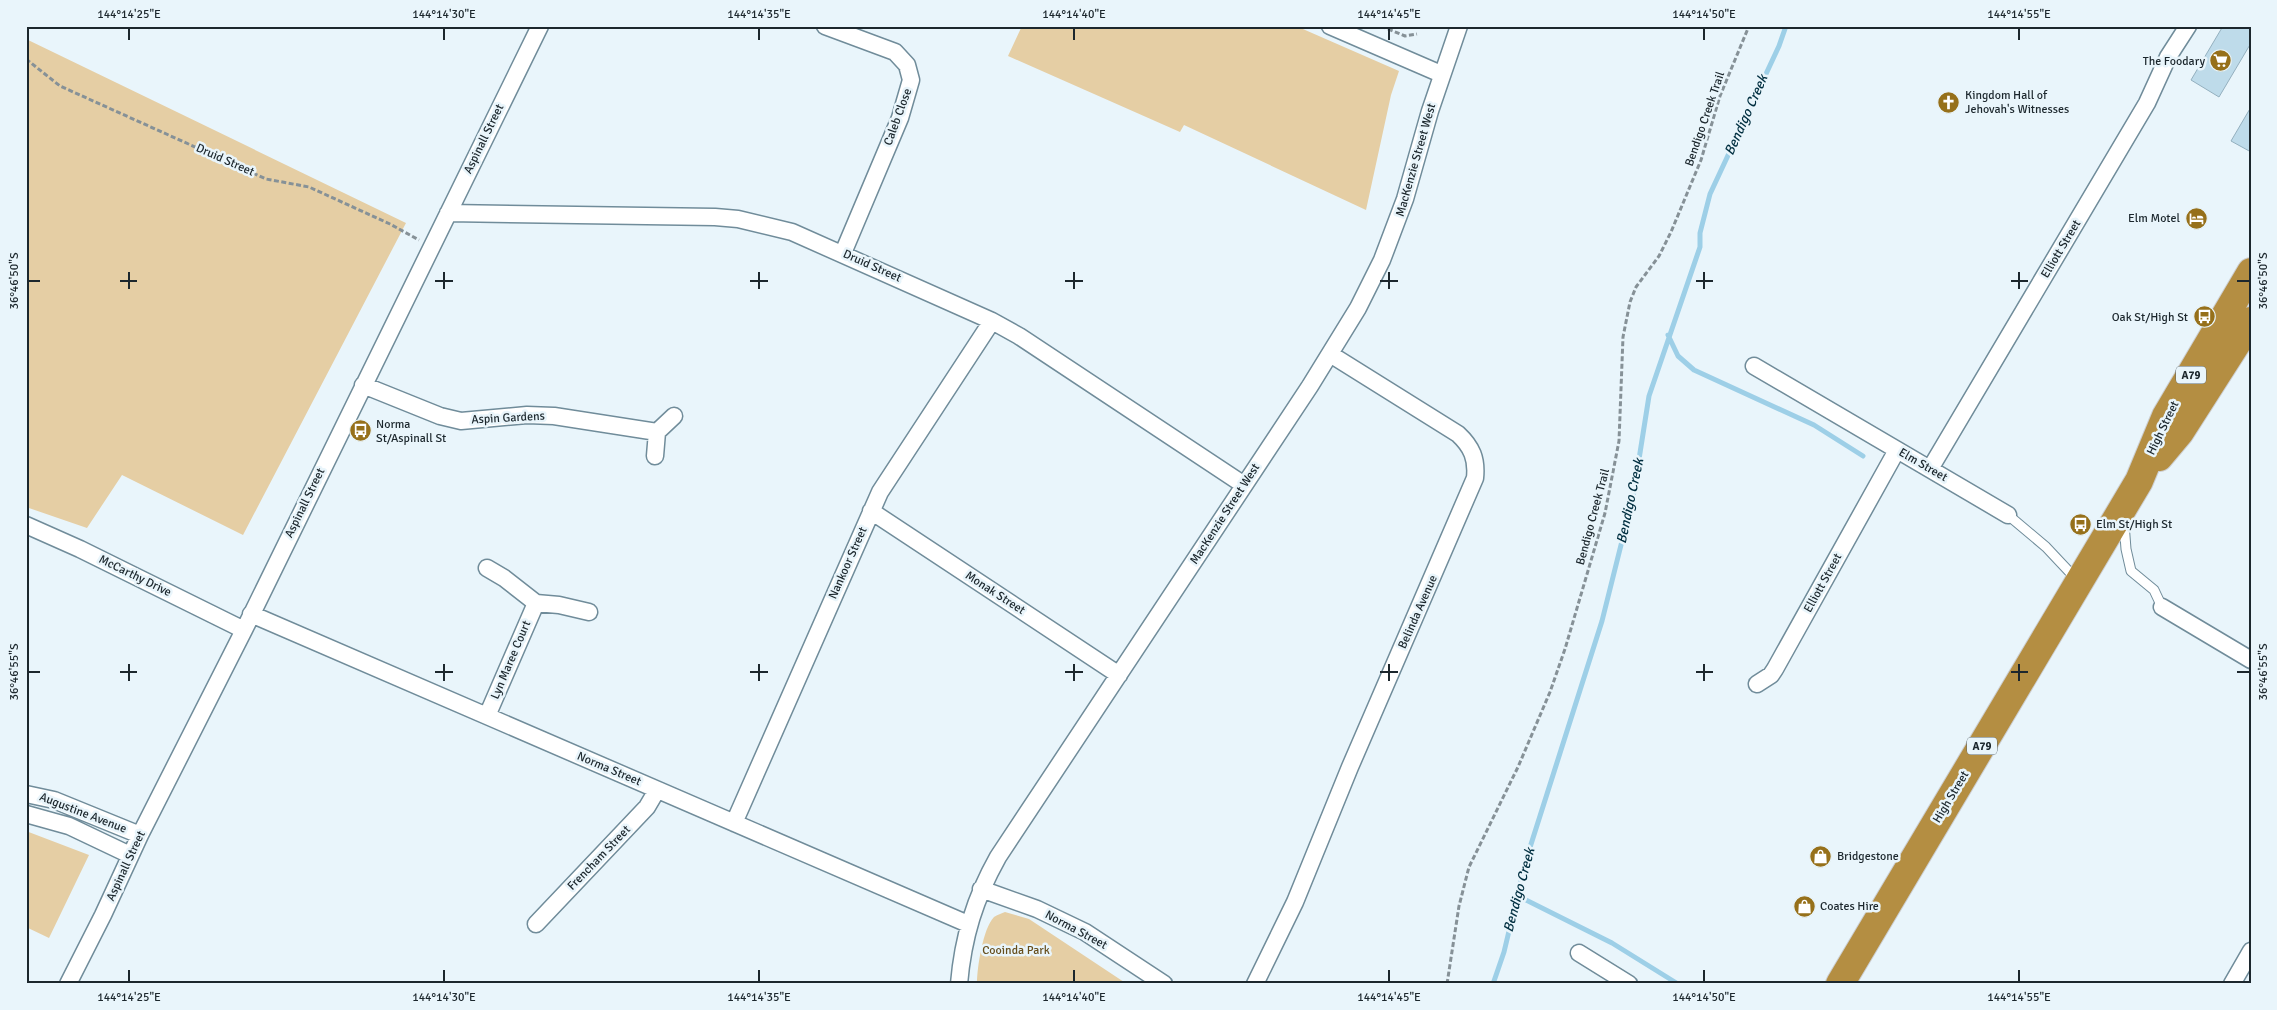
<svg xmlns="http://www.w3.org/2000/svg" width="2277" height="1010" font-family="Signika,sans-serif">
	<style>
		.green { fill: #e5cea4 }
		.lines { fill: none; stroke-linecap: round; stroke-linejoin: round }
		.stream { stroke: #9dcfe7; stroke-width: 5 }
		.building { fill: #bedbea; stroke: #94b0bf }
		.lane-casing { stroke: #708c9a; stroke-width: 11 }
		.street-casing { stroke: #708c9a; stroke-width: 19 }
		.highway-casing { stroke: #cdcfd1; stroke-width: 30 }
		.path { stroke: #869197; stroke-width: 3; stroke-dasharray: 5 2.5; stroke-linecap: butt }
		.lane { stroke: #fff; stroke-width: 9 }
		.street { stroke: #fff; stroke-width: 16 }
		.highway { stroke: #b48e42; stroke-width: 28 }
		.ticks { fill: none; stroke: #1c272d; stroke-width: 2 }
		.labels { text-anchor: middle; dominant-baseline: central; stroke-width: 5; stroke-linejoin: round; paint-order: stroke }
		.shield { fill: #e9f5fb; stroke: #5a656b; stroke-width: 1 }
		.shield-label { font-size: 11px; font-weight: bold; fill: #1c272d }
		.poi-label { font-size: 12px; fill: #1c272d; stroke: #e9f5fb; text-anchor: start }
		.street-label { font-size: 12px; fill: #1c272d; stroke: #e9f5fb }
		.park-label { font-size: 12px; fill: #664e1c; stroke: #e9f5fb }
		.water-label { font-size: 14px; font-style: italic; fill: #012f40; stroke: #e9f5fb }
		.neatline { fill: none; stroke: #1c272d; stroke-width: 2 }
		.ticks-label { font-size: 12px; text-anchor: middle; fill: #1c272d }
	</style>
	<rect width="100%" height="100%" fill="#e9f5fb"/>
	<path class="green" d="M1022,26H1296L1399,71L1391,95L1366,210L1184,125L1180,132L1008,56Z
		M26,39L406,223L243,535L122,475L87,528L26,507Z
		M26,831L89,855L49,938L26,927Z
		M1005,912L1029,919L1127,984H977C977,968 983,928 994,917C997,915 1002,913 1005,912Z"/>
	<g class="lines">
		<path class="stream" d="M1668,335L1678,356L1694,370L1814,425L1863,456
			M1518,896L1612,943L1678,984
			M1493,984L1504,952L1526,860L1602,621L1633,497L1649,396L1700,247V233L1710,194L1779,46L1786,26"/>
	</g>
	<path class="building" d="M2223,26H2251V43L2219,97L2191,80Z
		M2251,107V152L2231,141Z"/>
	<g class="lines">
		<defs>
			<path id="lane" d="M2008,515L2046,547L2077,580
				M2124,523L2126,549L2131,571L2154,590L2162,607"/>
			<path id="street" d="M825,26L895,52L907,65L911,80L900,118L843,253
				M1330,26L1441,74
				M448,213L715,217L738,219L792,232L992,321L1019,336L1244,485
				M1754,366L2008,515
				M363,385L440,416L461,421L527,415L554,416L657,432
				M655,456L657,432L674,416
				M1930,469L2147,103L2168,57L2188,26
				M871,511L1119,675
				M26,525L80,549L244,630
				M487,568L504,578L536,603
				M2162,607L2251,660
				M251,614L968,924
				M1757,684L1771,675L1775,669L1897,450
				M487,716L536,603L559,605L589,612
				M26,794L54,800L140,835
				M26,814L69,826L130,855
				M734,823L880,492L992,321
				M981,889L1037,909L1085,932L1164,984
				M536,924L647,807L657,790
				M1579,953L1629,984
				M68,984L103,915L140,835L244,630L540,26
				M959,984C963,937 975,898 998,857L1310,386L1358,308L1382,260L1405,199L1430,111L1459,26
				M1255,984L1295,902L1350,767L1475,478C1477,459 1472,447 1458,434L1330,354
				M2232,984L2251,951"/>
			<path id="highway" d="M2159,457L2180,432L2251,321
				M1840,984L2139,481L2166,416L2251,272"/>
		</defs>
		<use href="#lane" class="lane-casing"/>
		<use href="#street" class="street-casing"/>
		<use href="#highway" class="highway-casing"/>
		<path class="path" d="M1381,26L1405,36L1417,34
			M26,59L60,86L266,179L309,187L390,224L419,240
			M1447,984L1459,906L1469,867L1518,767L1550,692L1565,649L1605,513L1619,441L1623,337L1630,302L1636,287L1659,256L1671,232L1701,160L1720,96L1749,26"/>
		<use href="#lane" class="lane"/>
		<use href="#street" class="street"/>
		<use href="#highway" class="highway"/>
	</g>
	<path class="ticks" d="M129,28V40M444,28V40M759,28V40M1074,28V40M1389,28V40M1704,28V40M2019,28V40M129,272V289M444,272V289M759,272V289M1074,272V289M1389,272V289M1704,272V289M2019,272V289M28,281H40M120,281H137M435,281H453M750,281H768M1065,281H1083M1380,281H1398M1696,281H1713M2011,281H2028M2237,281H2250M129,664V681M444,664V681M759,664V681M1074,664V681M1389,664V681M1704,664V681M2019,664V681M28,672H40M120,672H137M435,672H453M750,672H768M1065,672H1083M1380,672H1398M1696,672H1713M2011,672H2028M2237,672H2250M129,970V982M444,970V982M759,970V982M1074,970V982M1389,970V982M1704,970V982M2019,970V982"/>
	<defs>
		<symbol id="supermarket-disc" viewBox="-11 -11 22 22"><circle r="9.5" fill="#96701a" stroke="#e9f5fb"/><path d="M-6-5.5h2.5l.6 2H6L4.5 2H-2.5L-4.4-4H-6ZM-1.5 3.2a1.3 1.3 0 1 0 .1 0ZM3 3.2a1.3 1.3 0 1 0 .1 0Z" fill="#fff"/></symbol>
		<symbol id="church-disc" viewBox="-11 -11 22 22"><circle r="9.5" fill="#96701a" stroke="#e9f5fb"/><path d="M-1.2-6h2.4v3.5h3.3v2.4h-3.3V6h-2.4V-.1h-3.3v-2.4h3.3Z" fill="#fff"/></symbol>
		<symbol id="hotel-disc" viewBox="-11 -11 22 22"><circle r="9.5" fill="#96701a" stroke="#e9f5fb"/><path d="M-6-4.5h1.5V1H6V5H4.5V3h-9V5H-6ZM-4 0a1.8 1.8 0 1 1 3.6 0ZM.5 0V-2.5h3Q6-2.5 6 0Z" fill="#fff"/></symbol>
		<symbol id="bus-disc" viewBox="-11 -11 22 22"><circle r="9.5" fill="#96701a" stroke="#e9f5fb"/><path d="M-5-6H5V4H4V6H2V4H-2V6H-4V4H-5ZM-3.5-4V0h7V-4ZM-3.5 1.2v1.5H-2V1.2ZM2 1.2v1.5H3.5V1.2Z" fill="#fff"/></symbol>
		<symbol id="shop-disc" viewBox="-11 -11 22 22"><circle r="9.5" fill="#96701a" stroke="#e9f5fb"/><path d="M-5-2.5h2.3a2.7 3.5 0 0 1 5.4 0H5L5.5 6h-11ZM-1.5-2.5h3a1.5 2.3 0 0 0-3 0Z" fill="#fff"/></symbol>
	</defs>
	<g fill-rule="evenodd">
		<use href="#supermarket-disc" x="2208" y="48" width="25" height="25"/>
		<use href="#church-disc" x="1936" y="90" width="25" height="25"/>
		<use href="#hotel-disc" x="2184" y="206" width="25" height="25"/>
		<use href="#bus-disc" x="2192" y="304" width="25" height="25"/>
		<use href="#bus-disc" x="348" y="418" width="25" height="25"/>
		<use href="#bus-disc" x="2068" y="512" width="25" height="25"/>
		<use href="#shop-disc" x="1808" y="844" width="25" height="25"/>
		<use href="#shop-disc" x="1792" y="894" width="25" height="25"/>
	</g>
	<g class="labels">
		<g class="shield">
			<rect x="2176" y="366.5" width="30" height="17" rx="4"/>
			<rect x="1967" y="737.5" width="30" height="17" rx="4"/>
		</g>
		<g class="shield-label">
			<text x="2191" y="375">A79</text>
			<text x="1982" y="746">A79</text>
		</g>
		<g class="poi-label">
			<text x="2205" y="61" text-anchor="end">The Foodary</text>
			<text x="1965" y="95">Kingdom Hall of<tspan x="1965" dy="14">Jehovah's Witnesses</tspan></text>
			<text x="2180" y="218" text-anchor="end">Elm Motel</text>
			<text x="2188" y="317" text-anchor="end">Oak St/High St</text>
			<text x="376" y="424">Norma<tspan x="376" dy="14">St/Aspinall St</tspan></text>
			<text x="2096" y="524">Elm St/High St</text>
			<text x="1837" y="856">Bridgestone</text>
			<text x="1820" y="906">Coates Hire</text>
		</g>
		<g class="street-label">
			<text transform="translate(898 117) rotate(-70)">Caleb Close</text>
			<text transform="translate(1705 119) rotate(-71)">Bendigo Creek Trail</text>
			<text transform="translate(484 139) rotate(-64)">Aspinall Street</text>
			<text transform="translate(225 160) rotate(24)">Druid Street</text>
			<text transform="translate(1416 160) rotate(-74)">MacKenzie Street West</text>
			<text transform="translate(2061 249) rotate(-59)">Elliott Street</text>
			<text transform="translate(872 266) rotate(24)">Druid Street</text>
			<text transform="translate(508 418) rotate(-3)">Aspin Gardens</text>
			<text transform="translate(2163 428) rotate(-64)">High Street</text>
			<text transform="translate(1923 465) rotate(30)">Elm Street</text>
			<text transform="translate(305 503) rotate(-64)">Aspinall Street</text>
			<text transform="translate(1225 514) rotate(-57)">MacKenzie Street West</text>
			<text transform="translate(1593 517) rotate(-75)">Bendigo Creek Trail</text>
			<text transform="translate(848 563) rotate(-66)">Nankoor Street</text>
			<text transform="translate(135 576) rotate(26)">McCarthy Drive</text>
			<text transform="translate(1823 583) rotate(-61)">Elliott Street</text>
			<text transform="translate(995 593) rotate(33)">Monak Street</text>
			<text transform="translate(1418 612) rotate(-66)">Belinda Avenue</text>
			<text transform="translate(511 660) rotate(-67)">Lyn Maree Court</text>
			<text transform="translate(609 769) rotate(23)">Norma Street</text>
			<text transform="translate(1951 797) rotate(-59)">High Street</text>
			<text transform="translate(83 813) rotate(21)">Augustine Avenue</text>
			<text transform="translate(599 858) rotate(-46)">Frencham Street</text>
			<text transform="translate(126 866) rotate(-65)">Aspinall Street</text>
			<text transform="translate(1076 930) rotate(28)">Norma Street</text>
		</g>
		<g class="park-label">
			<text x="1016" y="950">Cooinda Park</text>
		</g>
		<g class="water-label">
			<text transform="translate(1746 115) rotate(-66)">Bendigo Creek</text>
			<text transform="translate(1630 501) rotate(-78)">Bendigo Creek</text>
			<text transform="translate(1519 890) rotate(-75)">Bendigo Creek</text>
		</g>
	</g>
	<rect width="2277" height="1010" fill="none" stroke="#e9f5fb" stroke-width="55"/>
	<rect x="28" y="28" width="2222" height="954" class="neatline"/>
	<g class="ticks-label">
		<text x="129" y="18">144°14'25"E</text>
		<text x="444" y="18">144°14'30"E</text>
		<text x="759" y="18">144°14'35"E</text>
		<text x="1074" y="18">144°14'40"E</text>
		<text x="1389" y="18">144°14'45"E</text>
		<text x="1704" y="18">144°14'50"E</text>
		<text x="2019" y="18">144°14'55"E</text>
		<text transform="translate(14 281) rotate(-90)" y="4">36°46'50"S</text>
		<text transform="translate(2263 281) rotate(-90)" y="4">36°46'50"S</text>
		<text transform="translate(14 672) rotate(-90)" y="4">36°46'55"S</text>
		<text transform="translate(2263 672) rotate(-90)" y="4">36°46'55"S</text>
		<text x="129" y="1001">144°14'25"E</text>
		<text x="444" y="1001">144°14'30"E</text>
		<text x="759" y="1001">144°14'35"E</text>
		<text x="1074" y="1001">144°14'40"E</text>
		<text x="1389" y="1001">144°14'45"E</text>
		<text x="1704" y="1001">144°14'50"E</text>
		<text x="2019" y="1001">144°14'55"E</text>
	</g>
</svg>
